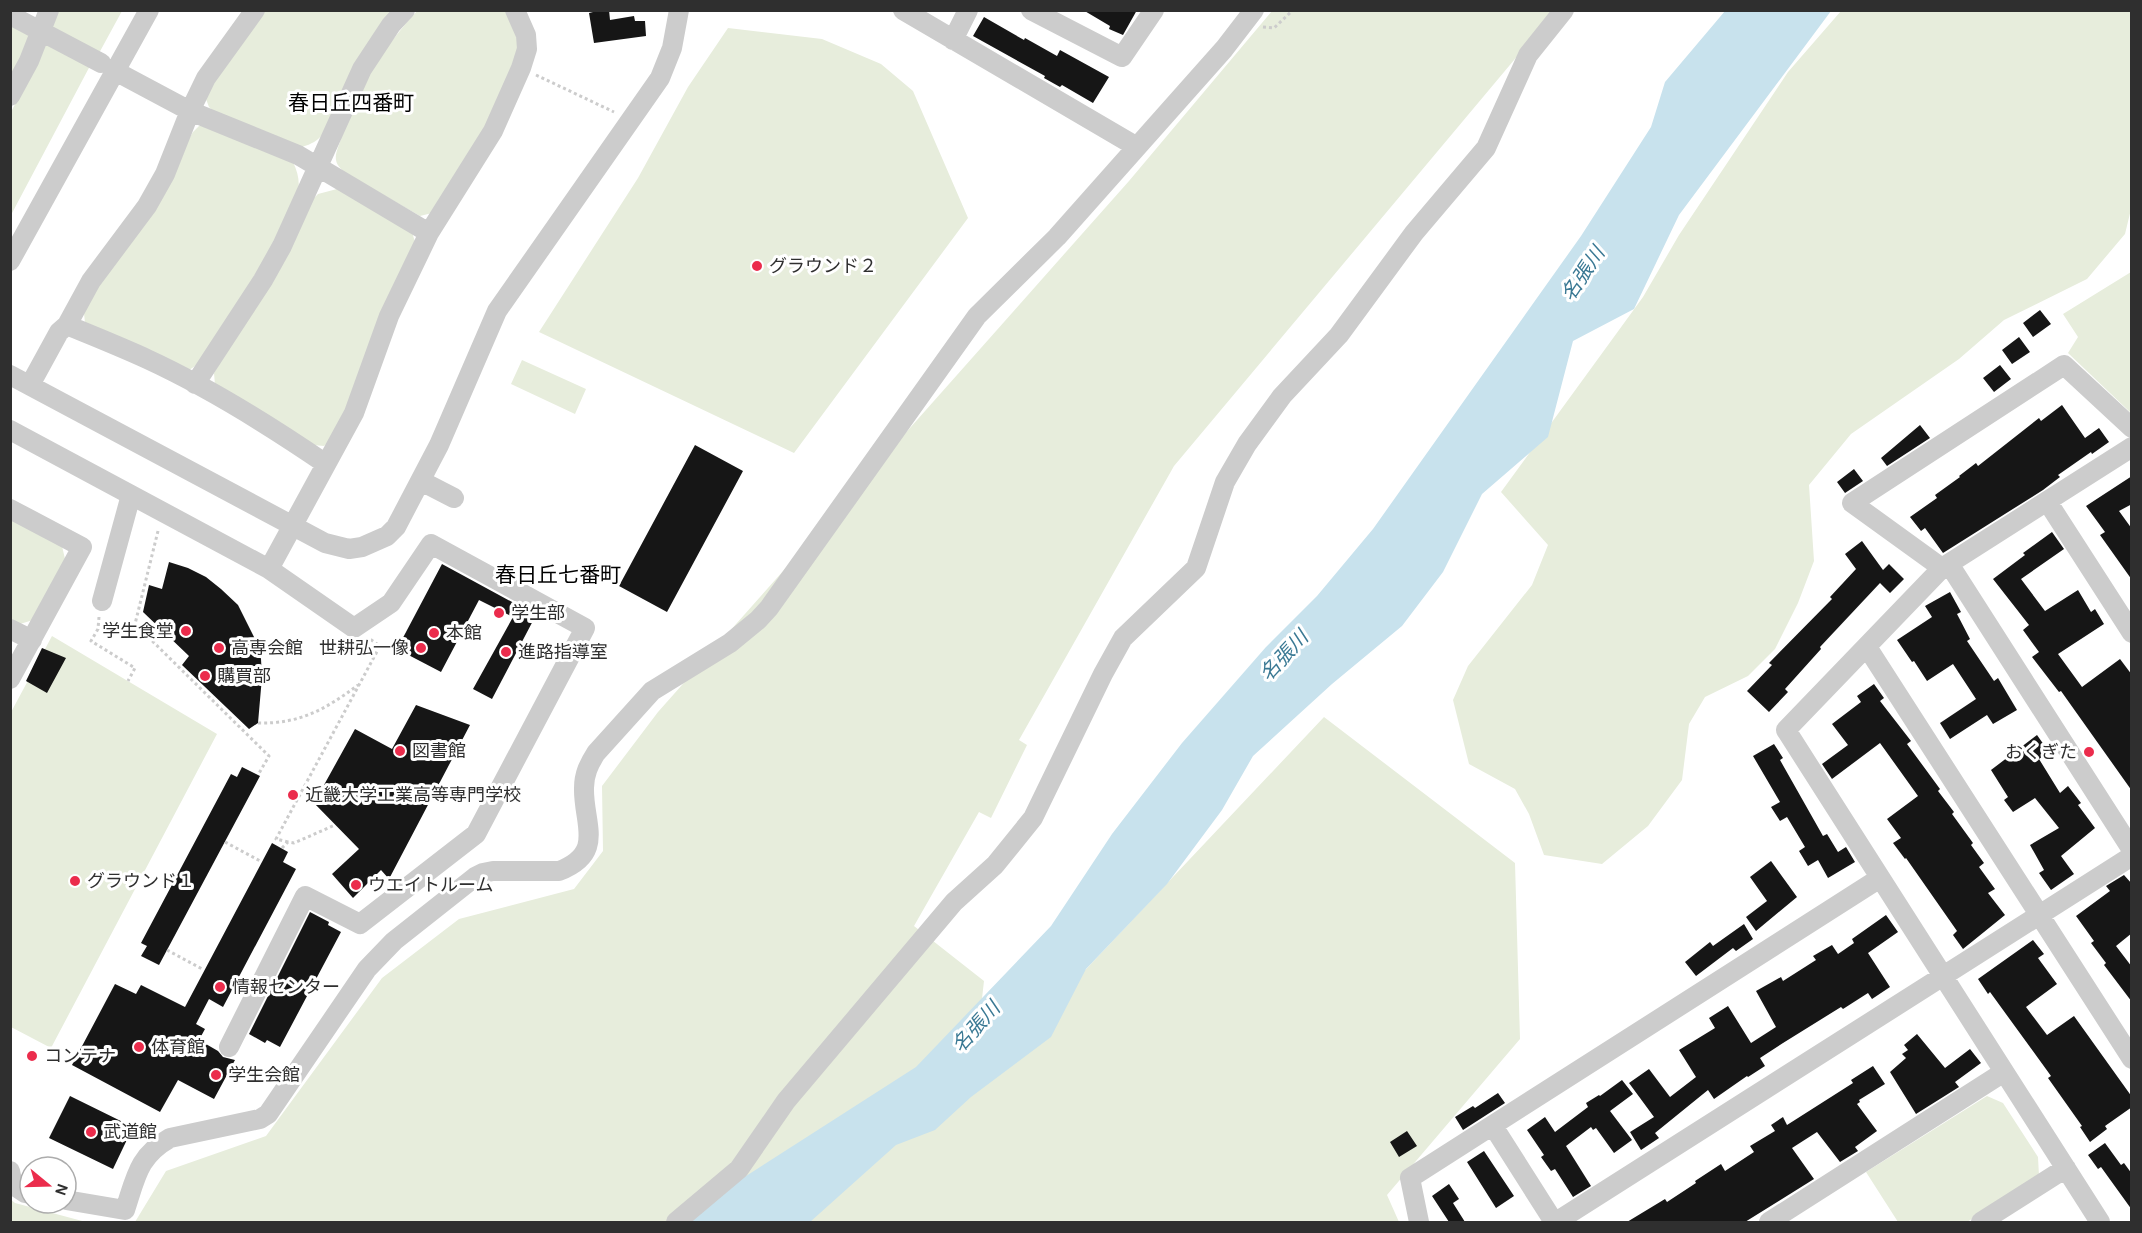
<svg xmlns="http://www.w3.org/2000/svg" width="2142" height="1233" font-family="Karla,'Noto Sans JP',sans-serif">
	<style>
		.green { fill: #e7eddc }
		.water { fill: #c8e2ed }
		.building { fill: #161616 }
		.lines { fill: none; stroke-linecap: round; stroke-linejoin: round }
		.path { stroke: #ccc; stroke-width: 3; stroke-dasharray: 3 3; stroke-linecap: butt }
		.minor { stroke: #ccc; stroke-width: 20 }
		.poi-dot { fill: #eb2c4c; stroke: #fff; stroke-width: 2 }
		.labels { text-anchor: middle; dominant-baseline: central; stroke-width: 6; stroke-linejoin: round; paint-order: stroke }
		.poi-label { font-size: 18px; fill: #2f2f2f; stroke: #fff; text-anchor: start }
		.water-label { font-size: 20px; font-style: italic; fill: #3a7994; stroke: #fff }
		.quarter-label { font-size: 21px; fill: #000; stroke: #fff }
	</style>
	<rect width="100%" height="100%" fill="#fff"/>
	<path class="green" d="M57,11H122L98,55L50,31Z
		M264,11H395L324,133C317,141 312,144 302,147L213,111L209,107L206,99L212,84Z
		M417,11H506L519,37V55L487,127L432,213L420,216L347,174C342,170 337,166 336,160C335,155 338,147 340,142C353,93 383,48 417,11Z
		M1272,11H1555L1174,466L1019,740L1027,745L991,818L979,812L914,926L984,981L971,1095L988,1073L1324,717L1515,863L1520,1039L1387,1195L1399,1222H135L166,1171L266,1136L382,978L459,919L574,889L603,851L602,786L658,712L1129,181Z
		M1841,11H2131L2132,205L2125,234L2087,279L2004,320L1959,359L1851,434L1809,485L1814,561L1798,603L1775,649L1748,676L1705,697L1689,724L1682,780L1648,826L1602,864L1544,855L1529,814L1515,789L1469,764L1453,700L1468,666L1532,585L1548,545L1501,492L1643,297L1679,235L1788,72Z
		M11,18L34,30L11,81Z
		M728,28L822,39L881,64L913,91L968,218L794,453L539,332L638,178L688,87Z
		M47,41L91,64L11,215L10,114Z
		M199,126H202L293,162C298,173 300,181 298,193L265,259L200,363L189,370L85,323L84,313L98,285L193,132Z
		M337,189L412,232L415,242L348,408L329,442L324,446L313,445L215,385L214,373L313,199L318,194Z
		M2131,272V413L2068,353L2078,337L2063,314Z
		M522,360L586,389L575,414L511,384Z
		M10,519L62,546L65,559L33,620L20,624L11,619Z
		M52,636L217,734L51,1048L11,1027L10,714Z
		M1987,1096L2003,1103L2038,1157L2039,1176L1967,1222H1898L1866,1172Z
		M10,1199L15,1203L86,1222H11Z"/>
	<path class="water" d="M1725,11H1831L1679,215L1634,309L1573,341L1548,437L1482,494L1443,572L1402,626L1332,684L1253,756L1222,810L1167,884L1086,969L1051,1037L971,1097L935,1130L896,1145L810,1222H689L729,1187L916,1067L1051,926L1112,834L1182,743L1266,647L1317,596L1373,529L1581,236L1651,127L1665,82Z"/>
	<path class="building" d="M601,10H609L610,20L634,16L635,21H645L646,36L594,43L589,13Z
		M1083,10H1137L1123,35L1109,29L1110,26Z
		M984,17L1024,40L1025,38L1057,56L1060,50L1109,77L1093,103L1062,85L1060,87L1044,78L1045,76L973,36Z
		M2040,310L2051,324L2033,337L2023,323Z
		M2019,337L2030,352L2012,364L2002,350Z
		M2000,365L2011,379L1994,392L1983,378Z
		M2062,405L2085,438L2099,428L2109,442L2092,454L2091,452L2058,475L2060,477L2043,490L1943,553L1925,528L1921,531L1910,517L1937,498L1935,495L1960,477L1959,476L1976,463L1978,466L2039,418L2041,421Z
		M1920,425L1930,438L1887,466L1881,458Z
		M695,445L743,471L667,612L619,586Z
		M1854,469L1863,481L1845,493L1837,482Z
		M2132,476V504L2119,511L2132,529V580L2100,535L2105,532L2086,506Z
		M2052,532L2064,549L2021,579L2045,611L2078,590L2091,612L2095,609L2104,624L2058,654L2082,687L2120,659L2132,675V791L2061,691L2059,692L2032,657L2039,652L2023,630L2029,625L1993,579L2025,555L2023,553Z
		M1862,541L1883,570L1889,564L1904,579L1890,593L1880,583L1820,647L1821,649L1785,689L1788,692L1769,712L1747,691L1772,665L1769,663L1832,599L1830,597L1856,569L1845,554Z
		M169,562L188,568L206,577L221,589L238,605L256,641L261,659L262,677L258,723L249,729L182,665L189,656L143,612L149,585L162,589Z
		M442,564L536,615L492,699L473,689L513,617L479,600L441,672L397,649Z
		M1950,592L1961,612L1957,614L1970,639L1967,641L1994,681L1998,678L2017,710L1993,724L1987,715L1950,739L1940,723L1976,699L1953,664L1927,681L1914,661L1912,662L1897,640L1932,617L1925,606Z
		M42,648L66,658L47,693L26,681Z
		M1874,684L1884,698L1880,701L1911,741L1907,744L1940,789L1938,791L1954,812L1952,814L1973,843L1971,845L1984,863L1979,867L1995,889L1988,893L2005,915L1963,949L1953,935L1957,931L1906,858L1905,859L1893,843L1901,838L1887,819L1918,796L1880,743L1832,779L1822,764L1848,745L1832,724L1861,702L1857,696Z
		M416,705L470,725L389,879L381,870L353,898L332,874L359,849L314,803L355,729L392,749Z
		M2037,735L2049,752L2039,759L2060,793L2068,786L2081,803L2078,805L2095,828L2061,856L2074,874L2051,890L2039,873L2044,870L2030,845L2059,828L2035,798L2013,812L2004,800L2008,797L1991,770Z
		M1774,744L1783,758L1780,760L1823,836L1827,834L1838,852L1846,847L1855,862L1828,878L1818,860L1808,866L1799,851L1805,847L1787,817L1780,821L1771,807L1780,802L1753,756Z
		M242,767L260,776L159,965L141,956L147,946L141,943L231,774L237,777Z
		M272,843L288,852L283,862L296,869L223,1007L209,999L196,1024L205,1029L199,1040L218,1051L223,1057L235,1060L214,1099L178,1080L160,1112L72,1065L115,984L136,994L141,985L185,1007Z
		M1771,861L1797,897L1756,931L1746,917L1767,901L1750,877Z
		M2124,875L2132,884V933L2116,946L2132,967V1002L2104,965L2106,963L2091,943L2094,941L2076,916L2110,891L2106,886Z
		M310,912L329,922L328,925L341,932L280,1047L267,1040L265,1043L249,1034Z
		M1886,915L1898,932L1868,953L1890,987L1872,999L1868,993L1843,1009L1841,1007L1783,1043L1760,1058L1765,1066L1748,1077L1747,1076L1714,1099L1708,1090L1655,1133L1659,1138L1641,1150L1630,1132L1654,1117L1629,1083L1649,1069L1670,1097L1696,1077L1679,1050L1715,1028L1709,1018L1728,1006L1751,1043L1776,1027L1756,991L1781,977L1783,981L1816,960L1813,956L1832,945L1838,954L1854,943L1852,939Z
		M1744,924L1753,939L1736,951L1733,948L1696,976L1685,962L1710,942L1713,946Z
		M2033,940L2044,954L2038,958L2057,984L2026,1007L2047,1035L2074,1016L2132,1097V1107L2105,1126L2107,1129L2090,1142L2080,1127L2082,1126L2048,1078L2051,1076L1990,992L1988,994L1978,979Z
		M1917,1034L1945,1068L1970,1049L1981,1063L1955,1082L1959,1087L1916,1114L1890,1072L1906,1058L1902,1054L1908,1050L1904,1045Z
		M1873,1066L1885,1084L1859,1100L1860,1102L1857,1104L1877,1131L1855,1147L1858,1151L1840,1162L1817,1132L1792,1148L1814,1179L1782,1199L1745,1222H1627L1665,1199L1667,1202L1696,1183L1695,1181L1721,1164L1725,1171L1754,1152L1750,1146L1775,1131L1771,1125L1783,1117L1787,1125L1853,1083L1851,1080Z
		M1622,1080L1633,1094L1610,1111L1632,1140L1614,1153L1596,1128L1593,1130L1591,1127L1566,1146L1591,1186L1573,1197L1555,1169L1551,1171L1541,1157L1544,1155L1527,1130L1545,1117L1555,1132L1588,1107L1586,1103L1599,1095L1600,1096Z
		M1498,1093L1505,1103L1463,1130L1455,1117L1473,1106L1475,1108Z
		M70,1096L133,1127L113,1169L49,1138Z
		M1407,1131L1417,1146L1399,1157L1390,1142Z
		M2105,1143L2121,1165L2124,1163L2132,1174V1210L2101,1167L2098,1169L2088,1155Z
		M1484,1151L1514,1196L1496,1208L1467,1162Z
		M1449,1184L1459,1199L1453,1203L1465,1222H1449L1432,1196Z"/>
	<g class="lines">
		<path class="path" d="M1263,27L1274,28L1293,10
			M536,75L614,112
			M158,531L135,624L269,756L258,775
			M99,617L98,629L91,641L135,668L128,681
			M258,723C300,724 326,709 358,685
			M225,842L262,862
			M288,842L276,839L380,646L370,639
			M282,848L288,842L294,843L335,825
			M167,950L204,970"/>
		<path class="minor" d="M903,10L1137,147
			M1031,10L1122,57L1154,10
			M10,15L101,63
			M953,40L968,10
			M115,71L190,111L298,155L429,233
			M10,96L29,61L49,10
			M10,261L149,10
			M67,325C93,336 121,347 147,359C210,388 269,425 326,464
			M10,375L325,543L349,549L362,547L387,536L396,527L439,445L497,311L660,78L672,48L679,10
			M195,384L263,280L282,246L362,69L391,25L405,10
			M30,385L59,332L67,325L91,281L147,206L165,174L190,111L206,78L255,10
			M10,430L269,569L354,628L391,603L431,544L585,628L476,834L360,924L305,896L229,1047
			M421,481L454,498
			M2047,501L2132,633
			M10,509L82,547L10,679
			M1949,564L2132,850
			M1942,568L1852,503L2064,365L2132,428
			M269,569L354,413L389,316L429,233L493,131L521,68L527,49L526,35L515,10
			M102,601L131,495
			M10,629L32,640
			M1867,647L2132,1059
			M1493,1126L1554,1222
			M10,1171L13,1185L25,1193L30,1194
			M66,1200L125,1210C136,1177 138,1156 170,1138L260,1119L268,1114L367,969L394,941L475,877L483,873L493,871H559C606,853 583,823 584,788C584,774 589,764 596,753L652,691L730,643L758,620L769,608L977,316L1057,237L1224,49L1254,10
			M676,1222L739,1169L786,1101L954,902L995,865L1033,818L1103,674L1123,638L1196,568L1225,482L1247,444L1282,396L1339,335L1414,233L1486,148L1528,55L1564,10
			M1419,1222L1410,1178L1880,878
			M1556,1222L2132,856
			M1769,1222L2004,1072
			M1981,1222L2066,1168
			M2100,1222L1786,730L1942,568L2132,447"/>
	</g>
	<g class="poi-dot">
		<circle cx="757" cy="266" r="6"/>
		<circle cx="499" cy="613" r="6"/>
		<circle cx="186" cy="631" r="6"/>
		<circle cx="434" cy="633" r="6"/>
		<circle cx="219" cy="648" r="6"/>
		<circle cx="421" cy="648" r="6"/>
		<circle cx="506" cy="652" r="6"/>
		<circle cx="205" cy="676" r="6"/>
		<circle cx="400" cy="751" r="6"/>
		<circle cx="2089" cy="752" r="6"/>
		<circle cx="293" cy="795" r="6"/>
		<circle cx="75" cy="881" r="6"/>
		<circle cx="356" cy="885" r="6"/>
		<circle cx="220" cy="987" r="6"/>
		<circle cx="139" cy="1047" r="6"/>
		<circle cx="32" cy="1056" r="6"/>
		<circle cx="216" cy="1075" r="6"/>
		<circle cx="91" cy="1132" r="6"/>
	</g>
	<g class="labels">
		<g class="poi-label">
			<text x="769" y="266">グラウンド２</text>
			<text x="511" y="613">学生部</text>
			<text x="174" y="631" text-anchor="end">学生食堂</text>
			<text x="446" y="633">本館</text>
			<text x="231" y="648">高専会館</text>
			<text x="409" y="648" text-anchor="end">世耕弘一像</text>
			<text x="518" y="652">進路指導室</text>
			<text x="217" y="676">購買部</text>
			<text x="412" y="751">図書館</text>
			<text x="2077" y="752" text-anchor="end">おくぎた</text>
			<text x="305" y="795">近畿大学工業高等専門学校</text>
			<text x="87" y="881">グラウンド１</text>
			<text x="368" y="885">ウエイトルーム</text>
			<text x="232" y="987">情報センター</text>
			<text x="151" y="1047">体育館</text>
			<text x="44" y="1056">コンテナ</text>
			<text x="228" y="1075">学生会館</text>
			<text x="103" y="1132">武道館</text>
		</g>
		<g class="water-label">
			<text transform="translate(1583 274) rotate(-56)">名張川</text>
			<text transform="translate(1284 656) rotate(-47)">名張川</text>
			<text transform="translate(976 1027) rotate(-48)">名張川</text>
		</g>
		<g class="quarter-label">
			<text x="351" y="103">春日丘四番町</text>
			<text x="558" y="575">春日丘七番町</text>
		</g>
	</g>
	<rect width="2142" height="1233" fill="none" stroke="#2f2f2f" stroke-width="24"/>
	<g transform="translate(48 1185) rotate(109)"><circle r="28" fill="#ffffff" stroke="#acacac" stroke-width="1.5"/>
	<path d="M0-4.5L10 22L0 15L-10 22Z" fill="#eb2c4c"/>
	<text y="-9" font-size="16" font-weight="bold" text-anchor="middle" fill="#2f2f2f">N</text>
	</g>
</svg>
